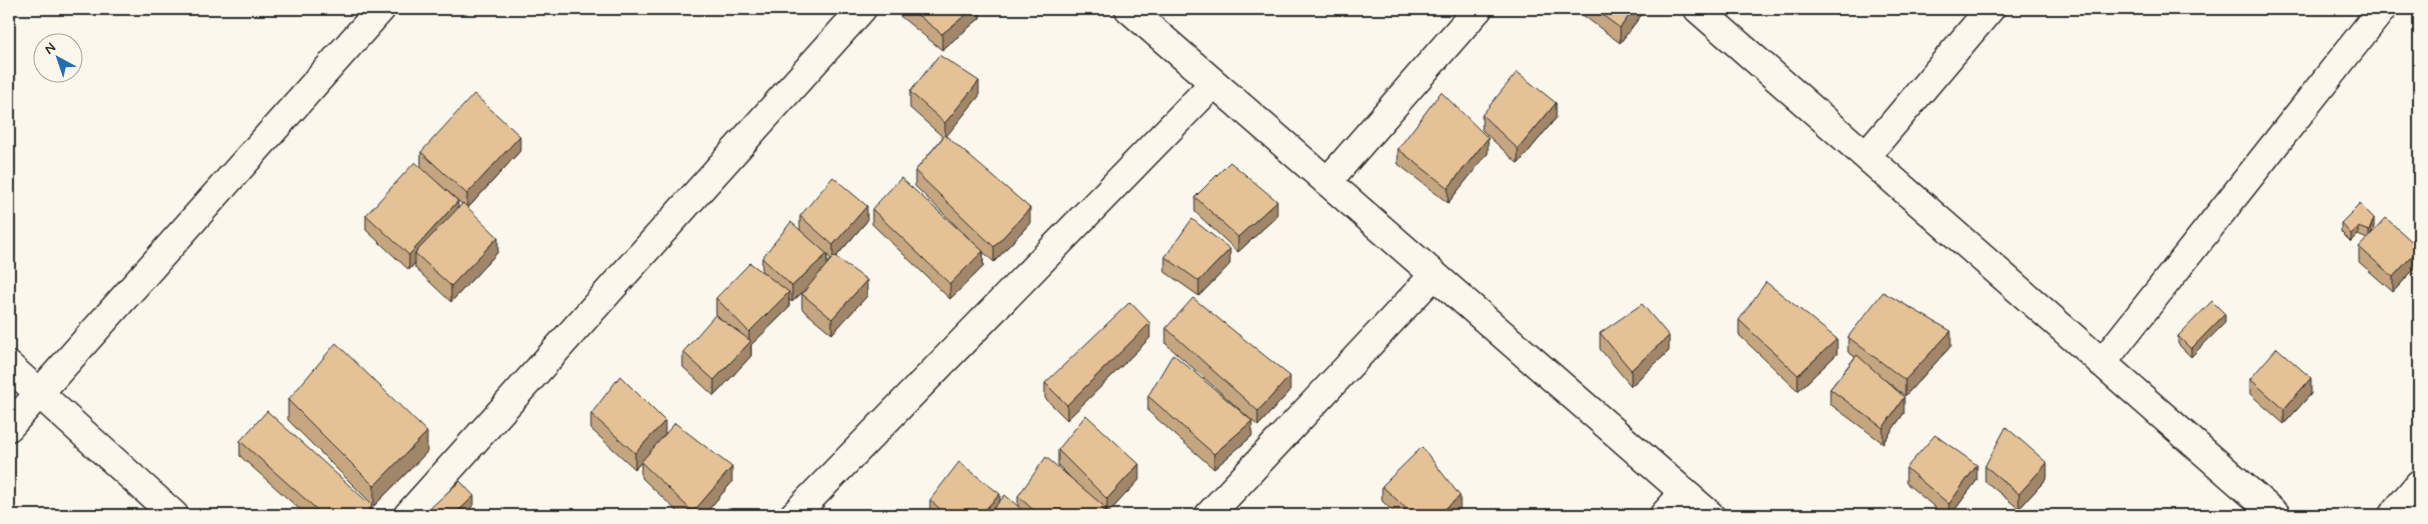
<svg xmlns="http://www.w3.org/2000/svg" width="2428" height="524" font-family="Mynerve,sans-serif">
	<style>
		.lines { fill: none; stroke-linecap: round; stroke-linejoin: round }
		.street-casing { stroke: #2b2b2b; stroke-width: 31 }
		.street { stroke: #fbf7ec; stroke-width: 28 }
		.wall { fill: #c5a681; stroke: #2b2b2b; fill-rule: evenodd }
		.shaded-wall { fill: #a08769; stroke: #2b2b2b }
		.building { fill: #e5c196; stroke: #2b2b2b }
	</style>
	<rect width="100%" height="100%" fill="#fbf7ec"/>
	<filter id="ink" filterUnits="userSpaceOnUse"><feTurbulence type="fractalNoise" baseFrequency=".02" numOctaves="2"/><feDisplacementMap in="SourceGraphic" scale="10" xChannelSelector="R" yChannelSelector="G"/><feConvolveMatrix kernelMatrix="1 2 1 2 8 2 1 2 1" color-interpolation-filters="sRGB"/></filter>
	<g filter="url(#ink)">
		<g class="lines">
			<defs>
				<path id="street" d="M1129,9L1710,515
					M1698,9L2276,515
					M1866,156L1990,9
					M1327,182L1478,9
					M2102,363L2382,9
					M9,366L174,515
					M9,427L381,9
					M408,515L862,9
					M794,515L1214,83
					M1209,515L1434,275
					M1664,515L1684,493
					M2393,515L2419,484"/>
			</defs>
			<use href="#street" class="street-casing"/>
			<use href="#street" class="street"/>
		</g>
		<path class="wall" d="M900,9H980V18L942,50L900,16Z
			M1576,9H1646L1620,43L1576,10Z
			M910,92L979,96L946,136L1030,223L994,262L983,252V267L950,299L872,224V209L979,248L915,186V171L943,137L910,108Z
			M1482,115L1556,118L1518,164L1482,130Z
			M1398,149L1488,153L1448,203L1398,164Z
			M520,151L468,208L498,252L451,302L415,268V263L409,270L366,230V215L421,167V152ZM438,183L462,204L458,208Z
			M1195,197L1277,216L1238,252L1195,212Z
			M800,216L867,221L836,257L867,296L832,334L802,309V294L808,287L792,302L789,299V308L751,345V356L714,396L683,367V352L724,322L716,314V298L762,271V258L800,230ZM827,255L831,259L827,264Z
			M2341,223L2374,226L2371,234L2419,264L2393,292L2359,262V247L2367,239L2358,235L2351,242L2341,232Z
			M1165,257L1230,264L1199,296L1165,272Z
			M1739,320L1837,354L1798,391L1739,335Z
			M2225,323L2191,357L2178,344V336Z
			M1166,328L1290,391L1258,426L1166,344Z
			M1600,333L1669,351L1631,386L1600,349Z
			M1848,337L1951,346L1905,396L1885,380L1904,413L1883,443L1830,404V389L1855,357L1848,352Z
			M1150,338L1067,420L1045,398V383Z
			M2250,379L2311,394L2284,424L2250,394Z
			M1148,396L1252,436L1214,469L1148,411Z
			M288,400L427,452L374,506L288,420Z
			M591,414L665,434L732,482L704,515H681L641,477V462L635,469L591,429Z
			M240,441L372,515H306L240,456Z
			M1058,450L1139,480L1107,514L1106,513V515H930V500L1000,501L1018,507V496L1072,479L1058,465Z
			M1985,466L2047,478L2019,509L1985,481Z
			M1906,468L1977,480L1951,515H1944L1906,483Z
			M1382,486L1460,511L1455,515H1397L1382,501Z"/>
		<path class="shaded-wall" d="M973,9H980V18L942,50V34Z
			M1634,9H1646L1620,43V28Z
			M979,81V96L945,138V123Z
			M1556,103V118L1518,164V149Z
			M520,136V151L467,209V194Z
			M1488,138V153L1448,203V188Z
			M458,201V217L415,253V263L409,270V255Z
			M1277,201V216L1238,252V237Z
			M867,206V221L833,260V245Z
			M1030,208V223L994,262V247Z
			M2374,218V226L2369,239V231Z
			M2358,227V235L2351,242V234Z
			M498,237V252L451,302V286Z
			M2419,248V264L2393,292V277Z
			M1230,249V264L1199,296V281Z
			M983,251V267L950,299V284Z
			M827,254V269L792,302V286Z
			M867,280V296L832,334V319Z
			M789,292V308L751,345V356L714,396V380L749,343V332Z
			M2225,314V323L2191,357V349Z
			M1150,323V338L1067,420V405Z
			M1951,331V346L1905,396V380Z
			M1669,336V351L1631,386V370Z
			M1837,339V354L1798,391V375Z
			M1290,376V391L1258,426V411Z
			M2311,378V394L2284,424V409Z
			M1904,397V413L1883,443V428Z
			M665,421V436L635,469V453Z
			M1252,421V436L1214,469V454Z
			M427,432V452L374,506V486Z
			M2047,463V478L2019,509V494Z
			M1139,464V480L1107,514V499Z
			M1977,465V480L1951,515H1949V504Z
			M732,467V482L704,515H693V512Z
			M1000,494V510L995,515H980Z
			M474,496V505L463,515H454Z
			M1460,496V511L1455,515H1438Z
			M372,506V515H364Z
			M1106,508V515H1100Z"/>
		<path class="building" d="M910,9H973L942,34Z
			M1594,9H1634L1620,28Z
			M939,55L979,81L945,123L910,92Z
			M1517,72L1556,103L1518,149L1482,115Z
			M1441,92L1488,138L1448,188L1398,149Z
			M474,94L520,136L467,194L421,152Z
			M945,135L1030,208L994,247L915,171Z
			M415,162L458,201L409,255L366,215Z
			M1230,162L1277,201L1238,237L1195,197Z
			M833,177L867,206L833,245L800,216Z
			M901,178L983,251L950,284L872,209Z
			M463,203L498,237L451,286L415,253Z
			M2360,204L2374,218L2369,231L2358,227L2351,234L2341,223Z
			M2386,218L2419,248L2393,277L2359,247Z
			M1192,219L1230,249L1199,281L1165,257Z
			M791,222L827,254L792,286L762,258Z
			M834,256L867,280L832,319L802,294Z
			M750,263L789,292L749,332L716,298Z
			M1766,282L1837,339L1798,375L1739,320Z
			M1883,292L1951,331L1905,380L1848,337Z
			M1193,298L1290,376L1258,411L1166,328Z
			M2212,301L2225,314L2191,349L2178,336Z
			M1130,302L1150,323L1067,405L1045,383Z
			M1642,304L1669,336L1631,370L1600,333Z
			M715,315L751,341L714,380L683,352Z
			M336,343L427,432L374,486L288,400Z
			M2277,348L2311,378L2284,409L2250,379Z
			M1173,354L1252,421L1214,454L1148,396Z
			M1857,355L1904,397L1883,428L1830,389Z
			M620,376L665,421L635,453L591,414Z
			M267,411L372,506L364,515H323L240,441Z
			M1086,415L1139,464L1107,499L1058,450Z
			M675,423L732,467L693,512L641,462Z
			M2006,427L2047,463L2019,494L1985,466Z
			M1935,435L1977,465L1949,504L1906,468Z
			M1422,447L1460,496L1438,515H1413L1382,486Z
			M1046,457L1106,508L1100,515H1039L1018,496Z
			M959,462L1000,494L980,515H947L930,500Z
			M460,481L474,496L454,515H429L426,512Z
			M1005,495L1028,515H988Z"/>
	</g>
	<rect width="2428" height="524" fill="none" stroke="#fbf7ec" stroke-width="30"/>
	<rect x="15" y="15" width="2398" height="494" fill="none" stroke="#2b2b2b" stroke-width="2" filter="url(#ink)"/>
	<g transform="translate(58 58) rotate(320)"><circle r="24" fill="#fbf7ec" stroke="#a8a59f"/>
	<path d="M0-4L9 19L0 12L-9 19Z" fill="#1f6fb2"/>
	<text y="-8" font-size="14" font-weight="bold" text-anchor="middle" fill="#2b2b2b">N</text>
	</g>
</svg>
